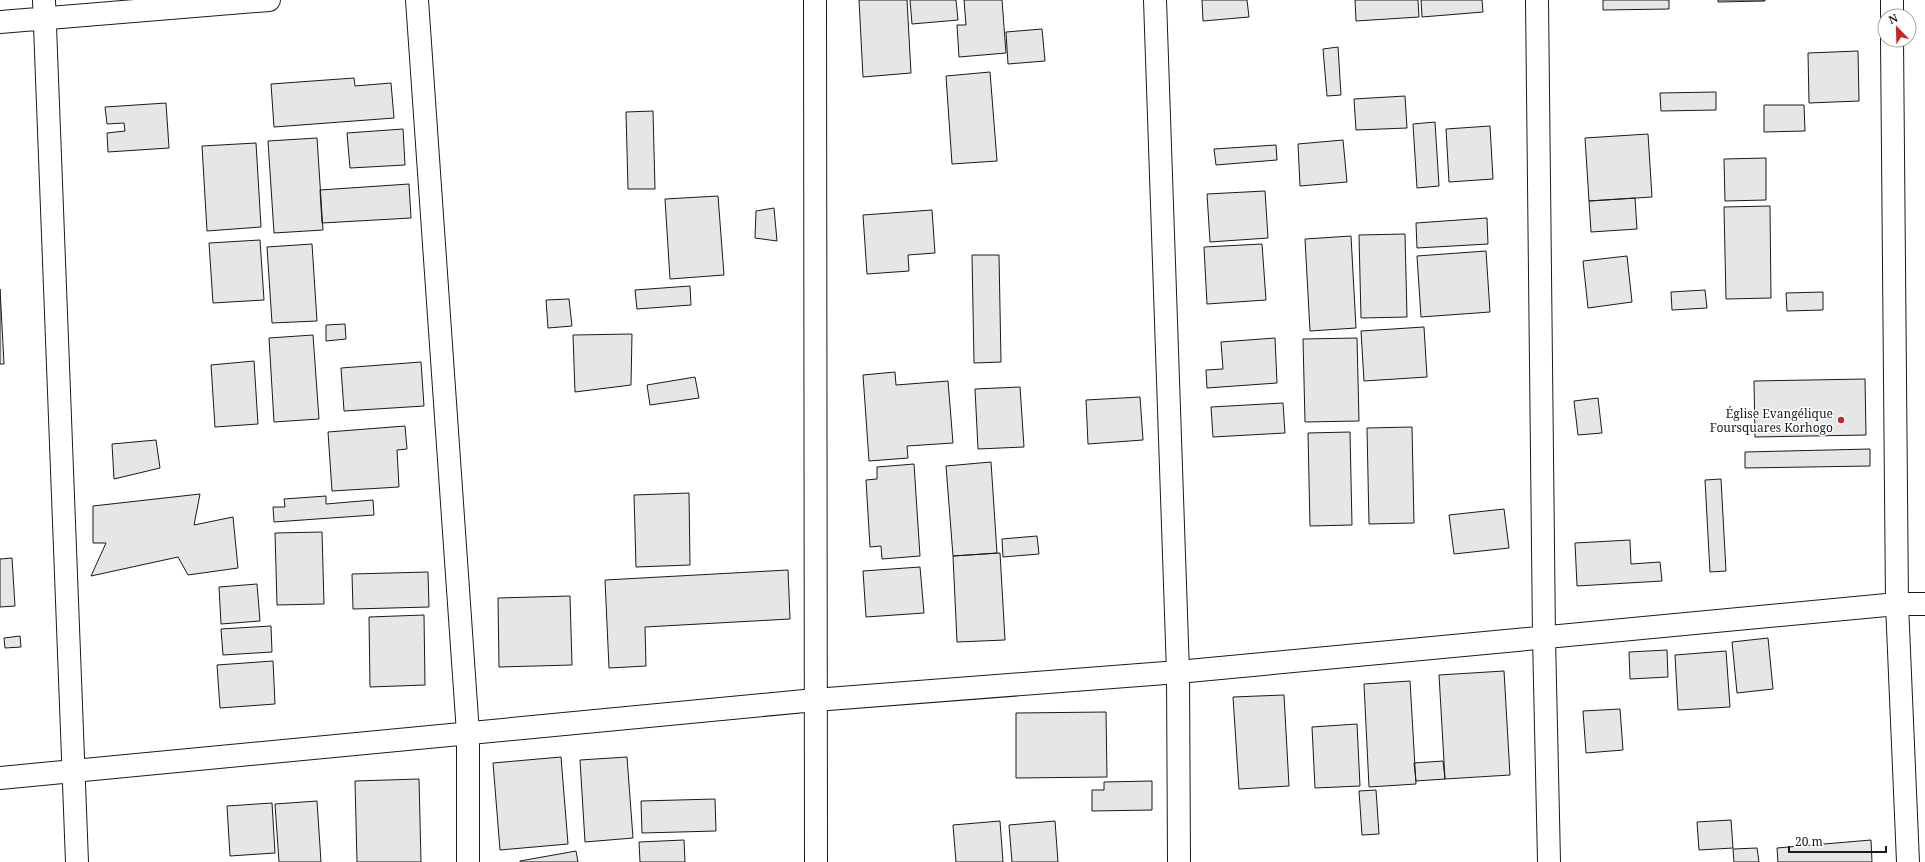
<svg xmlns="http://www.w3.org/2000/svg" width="1925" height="862" font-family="'Noto Serif',serif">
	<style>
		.building { fill: #e6e6e6; stroke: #1a1a1a }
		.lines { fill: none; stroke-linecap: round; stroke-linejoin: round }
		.street-casing { stroke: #1a1a1a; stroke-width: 24 }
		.street { stroke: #fff; stroke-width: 22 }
		.poi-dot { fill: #c62828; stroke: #fff; stroke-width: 1.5 }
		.labels { text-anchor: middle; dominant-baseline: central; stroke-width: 3; stroke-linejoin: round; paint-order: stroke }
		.poi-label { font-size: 12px; fill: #1a1a1a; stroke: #fff; text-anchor: end }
	</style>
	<rect width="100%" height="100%" fill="#fff"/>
	<path class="building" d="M859,0H907L911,73L863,77Z
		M910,0H956L958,20L912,24Z
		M964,0H1002L1006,53L959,57L957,25H966Z
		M1202,0H1247L1249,17L1203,21Z
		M1355,0H1418L1419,17L1356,21Z
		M1421,0H1482L1483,12L1422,17Z
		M1603,0H1669V9L1603,10Z
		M1718,0H1765V1L1718,2Z
		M1042,29L1045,61L1008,64L1006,32Z
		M1338,47L1341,95L1327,96L1323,49Z
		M1858,51L1859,101L1809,103L1808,53Z
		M990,72L997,161L952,164L946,76Z
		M354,78L355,86L391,83L394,118L274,127L271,84Z
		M1716,92V110L1661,111L1660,93Z
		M1405,96L1407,128L1356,130L1354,99Z
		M166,103L169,148L108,152L107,133L125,131L124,123L107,124L105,107Z
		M1764,105H1804L1805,131L1764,132Z
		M653,111L655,189H628L626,112Z
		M1435,122L1439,186L1417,188L1413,124Z
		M1490,126L1493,179L1449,182L1446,129Z
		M403,129L405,165L350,168L347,133Z
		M1648,134L1652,197L1589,201L1585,138Z
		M317,138L323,230L274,233L268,141Z
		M1343,140L1347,182L1300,186L1298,144Z
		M256,143L261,227L207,231L202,146Z
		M1276,145L1277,160L1216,165L1214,149Z
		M1766,158V200L1725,201L1724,159Z
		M409,184L411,218L322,223L320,190Z
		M1265,191L1268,238L1210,242L1207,194Z
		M718,196L724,275L670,279L665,199Z
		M1635,198L1637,229L1591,232L1589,201Z
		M1770,206L1771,298L1726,299L1724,207Z
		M774,208L777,241L755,238L756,211Z
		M932,210L935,253L908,255L909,271L867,274L863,215Z
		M1487,218L1488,244L1417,248L1416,223Z
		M1405,234L1407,317L1361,318L1359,235Z
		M1351,236L1356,328L1310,331L1305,239Z
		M260,240L264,300L213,303L209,243Z
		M312,244L317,321L272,323L267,247Z
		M1262,244L1266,300L1207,304L1204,247Z
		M1486,251L1490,312L1421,317L1417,256Z
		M972,255H999L1001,362L974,363Z
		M1627,256L1632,302L1588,308L1583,261Z
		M690,286L691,305L637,309L635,290Z
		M0,289L4,364H0Z
		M1705,290L1707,308L1672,310L1671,292Z
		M1823,292V310L1787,311L1786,293Z
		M569,299L572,326L548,328L546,300Z
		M345,324L346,339L326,341V325Z
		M1424,327L1427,377L1364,381L1361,331Z
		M632,334L631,385L575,392L573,335Z
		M313,335L319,419L274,422L269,338Z
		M1275,338L1277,383L1207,388L1206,370L1223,369L1221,342Z
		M1357,338L1359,421L1305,422L1303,339Z
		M254,361L258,424L215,427L211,365Z
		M421,362L424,406L344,411L341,368Z
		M895,372L896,385L948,381L953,443L907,446L908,458L869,461L863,375Z
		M695,377L699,398L650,405L647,385Z
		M1865,379L1866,435L1755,437L1754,381Z
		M1020,387L1024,447L978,449L975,389Z
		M1140,397L1143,440L1088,444L1086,400Z
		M1598,398L1602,433L1578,435L1574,401Z
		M1283,403L1285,433L1213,437L1211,407Z
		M405,426L407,449L397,450L399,487L332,491L328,432Z
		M1412,427L1414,523L1369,524L1367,428Z
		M1350,432L1352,525L1310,526L1308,433Z
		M156,440L160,468L114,479L112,444Z
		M1870,449V466L1745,468V452Z
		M991,462L997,553L953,556L946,466Z
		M914,464L920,556L882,559L881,546L870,547L866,480L877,479V467Z
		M1721,479L1726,571L1710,572L1705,480Z
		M689,493L690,565L636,567L634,495Z
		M200,494L194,525L233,517L238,568L188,575L178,557L91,576L106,543H93V506Z
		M326,496V504L373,500L374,515L274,522L273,507H285L284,499Z
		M1504,509L1509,548L1454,554L1449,515Z
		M322,532L324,604L277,605L275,533Z
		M1037,536L1039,554L1003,557L1002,539Z
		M1630,540L1631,564L1660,562L1662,581L1577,586L1575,543Z
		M1000,553L1005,640L957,642L953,556Z
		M12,558L15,606L0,607V559Z
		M920,567L924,613L866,617L863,571Z
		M788,570L790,619L645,627L646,666L609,668L605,580Z
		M428,572L429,607L353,609L352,574Z
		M257,584L260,621L221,624L219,587Z
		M570,596L572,665L499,667L498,598Z
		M424,615L425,685L370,687L369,617Z
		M271,626L272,652L223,655L221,629Z
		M20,636L21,647L5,648L4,638Z
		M1768,638L1773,689L1737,693L1732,642Z
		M1667,650L1668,677L1630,679L1629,652Z
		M1726,651L1730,707L1678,710L1675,655Z
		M273,661L275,704L220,708L217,665Z
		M1504,671L1510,775L1445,779L1439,675Z
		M1410,681L1416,784L1369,787L1364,684Z
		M1284,695L1289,786L1239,789L1233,697Z
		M1620,709L1623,750L1586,753L1583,711Z
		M1106,712L1107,777L1016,778V713Z
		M1357,724L1360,786L1315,788L1312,727Z
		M561,757L568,844L500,850L493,763Z
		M627,757L633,838L585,842L580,760Z
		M1443,761L1445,779L1416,781L1414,763Z
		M419,779L421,862H357L355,781Z
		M1152,781V810L1092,811V790H1104V782Z
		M1376,790L1379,834L1362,835L1359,791Z
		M715,799L716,831L642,833L641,801Z
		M317,801L321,862H279L275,804Z
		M272,803L275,853L230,856L227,806Z
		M1731,820L1733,848L1699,850L1697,822Z
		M1000,821L1003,862H956L953,825Z
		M1055,821L1058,862H1012L1009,825Z
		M684,840L685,862H640L639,842Z
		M1871,840L1872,862H1778L1777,848Z
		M1757,848L1759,862H1734L1733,849Z
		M576,851L578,862H520V861Z"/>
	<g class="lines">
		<defs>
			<path id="street" d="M44,0L77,862
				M417,0L468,733V862
				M815,0L816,862
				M1155,0L1178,672L1179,862
				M1537,0L1544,637L1549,862
				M1892,0V16
				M0,22L269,0
				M1892,40L1897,604L1908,862
				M0,778L815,700L1178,672L1897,604H1925"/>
		</defs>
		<use href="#street" class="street-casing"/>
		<use href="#street" class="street"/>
	</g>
	<circle class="poi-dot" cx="1841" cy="420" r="4"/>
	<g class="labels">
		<g class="poi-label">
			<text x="1833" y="413">Église Evangélique<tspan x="1833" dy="14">Foursquares Korhogo</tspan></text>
		</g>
	</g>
	<g transform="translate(1897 28) rotate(337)"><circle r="19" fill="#ffffff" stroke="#a3a3a3"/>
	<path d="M0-3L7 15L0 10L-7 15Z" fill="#c62828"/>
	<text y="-6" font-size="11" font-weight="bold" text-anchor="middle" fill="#1a1a1a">N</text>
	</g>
	<path d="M1789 846v6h97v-6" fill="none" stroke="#1a1a1a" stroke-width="2"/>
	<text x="1795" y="846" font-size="12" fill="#1a1a1a" stroke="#ffffff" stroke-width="3" paint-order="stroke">20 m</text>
</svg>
